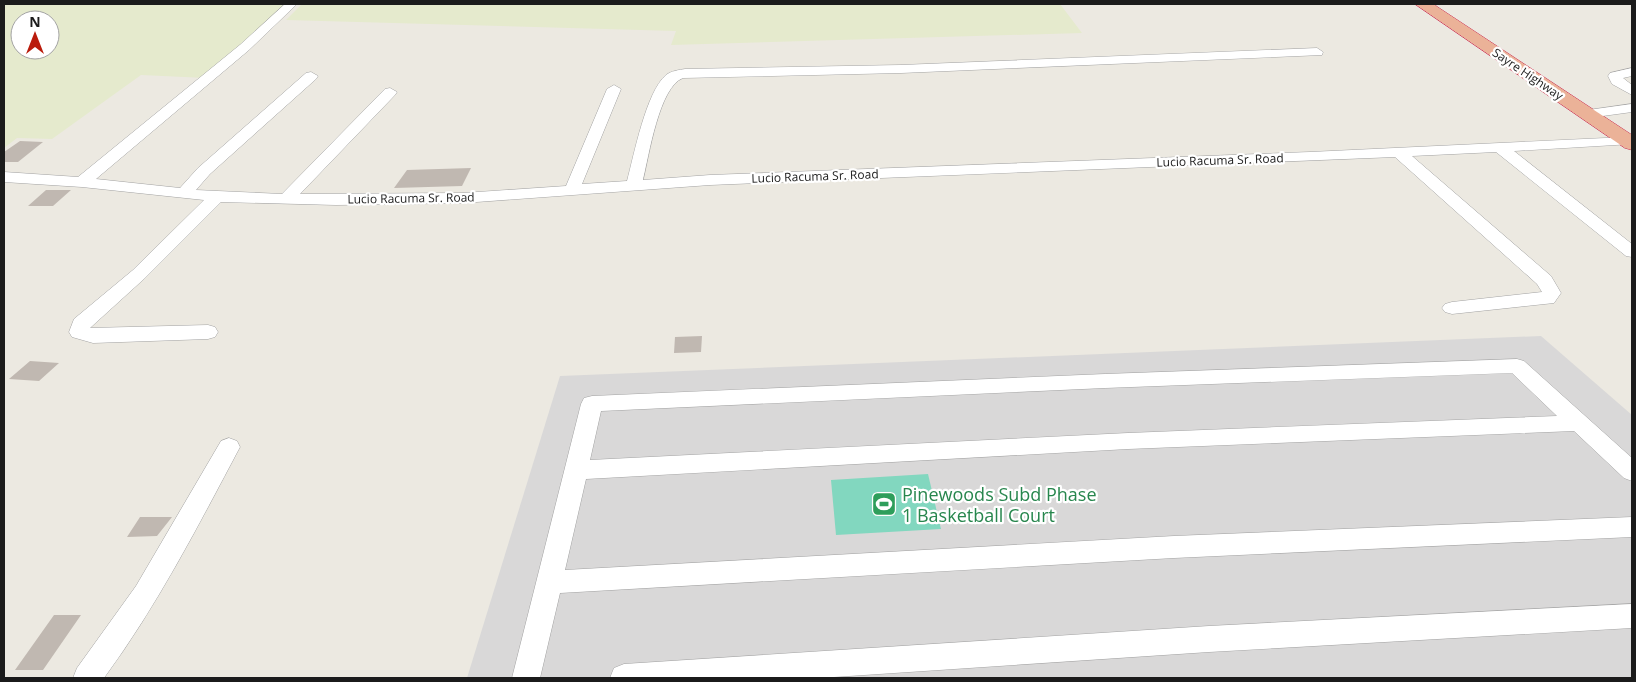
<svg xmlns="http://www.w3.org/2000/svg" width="1636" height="682" font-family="'Open Sans',sans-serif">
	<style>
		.residential { fill: #d9d8d8 }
		.farmland { fill: #e5eacd; fill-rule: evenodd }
		.pitch { fill: #82d7bf }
		.building { fill: #c0b8b1 }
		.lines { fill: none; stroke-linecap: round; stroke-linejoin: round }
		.minor-casing { stroke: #a2a2a2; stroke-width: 1 }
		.trunk-casing { stroke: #ca2e54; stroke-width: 1 }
		.minor { fill: #fff; fill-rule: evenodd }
		.trunk { fill: #ebb298; fill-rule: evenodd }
		.labels { text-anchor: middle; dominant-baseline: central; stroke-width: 4.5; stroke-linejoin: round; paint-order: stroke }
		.far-street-label { font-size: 12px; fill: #1b1b1b; stroke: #fff }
		.near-leisure-label { font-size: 18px; fill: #27864d; stroke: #fff; text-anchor: start }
	</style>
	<rect width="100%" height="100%" fill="#ece9e1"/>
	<path class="residential" d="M1541,336L1632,415V678H467L560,376Z"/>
	<path class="farmland" d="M4,4H290L235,56L206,78L141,75L52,139L17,138L4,148ZM20,20H50V50H20Z
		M302,4H1060L1082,33L671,45L676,31L286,20Z"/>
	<path class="pitch" d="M928,474L941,529L836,535L831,480Z"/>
	<path class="building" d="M20,141L43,142L18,162H4V152Z
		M471,168L462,186L394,188L407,170Z
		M46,190H71L53,206H28Z
		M702,336L701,352L674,353L675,337Z
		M30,361L59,363L39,381L9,379Z
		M140,517H172L157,536L127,537Z
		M54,615H81L43,670H15Z"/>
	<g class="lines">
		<defs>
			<path id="minor" d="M285,4H297L249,50L96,179L180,188L198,168L306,73L311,72L318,76L316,79L210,174L196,190L282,194L385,89L390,88L397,92L395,95L300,194L463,193L566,186L607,89L614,85L621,89L582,184L627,181C634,155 646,92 666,75C671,71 679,70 685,69L901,65L1317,48L1323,52L1322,55L901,73L683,78C659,87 649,156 643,180L710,175L1310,152L1627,137L1632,138V144L1514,151L1632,244V257L1626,256L1496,152L1412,156L1551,276L1561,293L1554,303L1452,314L1445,312L1442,308L1445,304L1452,302L1542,292L1537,284L1395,157L710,185L463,203L336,205L221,202L145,278L90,328L208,325L215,327L218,332L215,337L208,339L93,343L72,337L69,332L74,319L133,270L204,200L82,187L4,182V172L78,177L241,44Z
				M1418,4H1438L1432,7L1420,6Z
				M1632,68V76L1623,78L1632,85V95L1612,84L1608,76L1610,73Z
				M1632,104V112L1588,118L1583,117L1581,114L1583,111L1588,110Z
				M1517,359L1524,361L1632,458V481L1624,478L1574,431L1128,449L586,479L565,570L1174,536L1632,517V537L1174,558L560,593L540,678H512L581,404L584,398L592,396L1105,374ZM1512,373L1557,416L1128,433L590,460L601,411L1105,388Z
				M229,438L237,441L240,447C198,526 157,606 104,678H73L77,668L136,586L221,441Z
				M1632,604V628L1209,652L819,678H610L614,668L624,664L1209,626Z"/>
			<path id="trunk" d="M1415,4H1433L1632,135V150L1625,148Z"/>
		</defs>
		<use href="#minor" class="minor-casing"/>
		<use href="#trunk" class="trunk-casing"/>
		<use href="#minor" class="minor"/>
		<use href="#trunk" class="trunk"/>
	</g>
	<defs>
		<symbol id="stadium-square" viewBox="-11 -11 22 22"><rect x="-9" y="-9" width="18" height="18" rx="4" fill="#2e9e5b" stroke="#fff"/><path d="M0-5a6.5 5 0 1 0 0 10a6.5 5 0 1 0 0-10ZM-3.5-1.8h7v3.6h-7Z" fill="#fff"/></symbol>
	</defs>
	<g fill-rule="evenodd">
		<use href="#stadium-square" x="870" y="490" width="28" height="28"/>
	</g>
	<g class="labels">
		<g class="far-street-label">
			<text transform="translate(1528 74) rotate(34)">Sayre Highway</text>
			<text transform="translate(1220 160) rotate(-2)">Lucio Racuma Sr. Road</text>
			<text transform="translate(815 176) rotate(-2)">Lucio Racuma Sr. Road</text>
			<text transform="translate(411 198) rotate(-1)">Lucio Racuma Sr. Road</text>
		</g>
		<g class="near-leisure-label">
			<text x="902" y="494">Pinewoods Subd Phase<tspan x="902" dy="21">1 Basketball Court</tspan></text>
		</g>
	</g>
	<rect width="1636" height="682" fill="none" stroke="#1b1b1b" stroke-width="10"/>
	<g transform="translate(35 35)"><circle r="24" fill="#ffffff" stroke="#a4a4a4"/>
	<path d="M0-4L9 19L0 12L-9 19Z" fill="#ba1c0c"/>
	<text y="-8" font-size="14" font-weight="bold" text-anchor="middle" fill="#1b1b1b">N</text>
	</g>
</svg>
